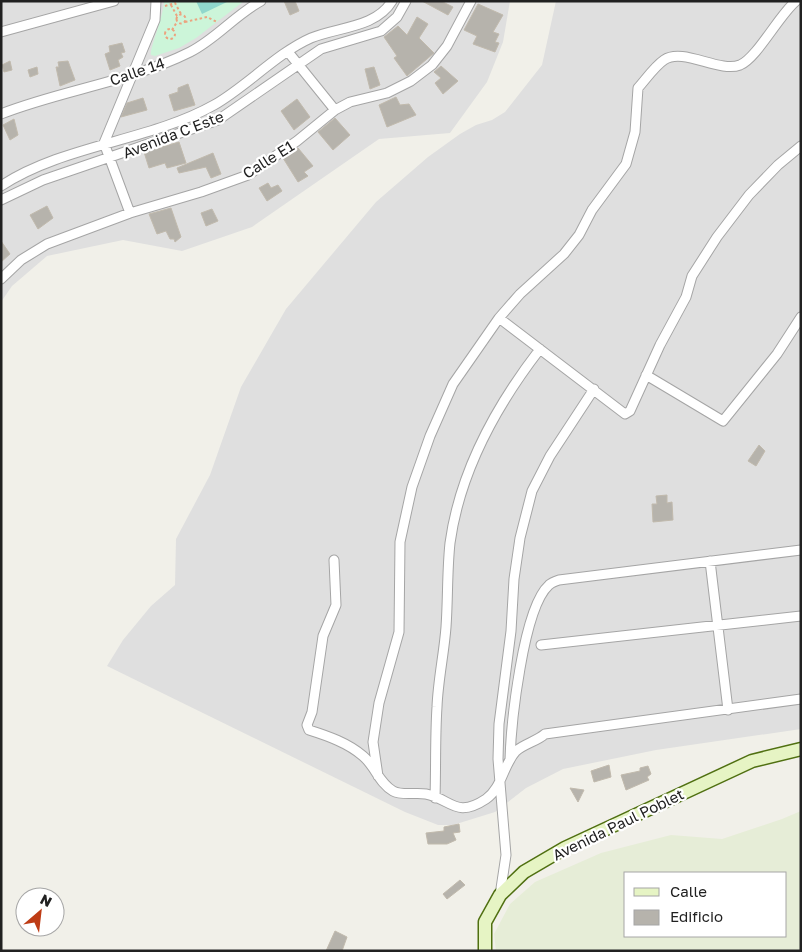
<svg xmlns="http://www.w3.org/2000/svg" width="802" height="952" font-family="'Golos Text',sans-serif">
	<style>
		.residential { fill: #dfdfdf }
		.farmland { fill: #e6edd7; fill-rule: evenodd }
		.park { fill: #ccf5d9 }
		.pitch { fill: #90d7cc }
		.building { fill: #b6b3ac; stroke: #c1baad }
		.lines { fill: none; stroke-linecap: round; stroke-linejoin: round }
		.minor-casing { stroke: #a5a5a5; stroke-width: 11 }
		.secondary-casing { stroke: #507011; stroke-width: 15 }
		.path { stroke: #eca37f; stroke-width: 2; stroke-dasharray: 2.5 2.5; stroke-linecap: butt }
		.minor { stroke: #fff; stroke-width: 9 }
		.secondary { stroke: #e6f4c4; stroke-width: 12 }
		.labels { text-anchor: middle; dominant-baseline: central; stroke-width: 4.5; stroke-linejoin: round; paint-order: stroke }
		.street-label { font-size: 15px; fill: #212121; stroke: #fff }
	</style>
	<rect width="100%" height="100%" fill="#f1f0e9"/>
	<path class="residential" d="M1,1H510L503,42L487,82L450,133L379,139L252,227L182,251L123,240L47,256L12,286L1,302Z
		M556,1H801V729L656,750L563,769L526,788L495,812L453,825H438L405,812L107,666L123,640L151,606L175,585L176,539L210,475L241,387L286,309L376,202L428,157L460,134L476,125L492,120L505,112L542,65Z"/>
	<path class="farmland" d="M801,811V951H496L494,934L510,904L535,882L601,853L671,835L722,839L782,819ZM626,873H786V936H626Z"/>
	<path class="park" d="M164,1H244L196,38L179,48L155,56L151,55C149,50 164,15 164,1Z"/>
	<path class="pitch" d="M196,1H229L202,14Z"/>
	<path class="building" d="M284,1H295L299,11L290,15Z
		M422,1H441L453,7L448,15Z
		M478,4L503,15L493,32L499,34L495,42L499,43L495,52L473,44L477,36L464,30Z
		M417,17L428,24L419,38L434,53L407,76L394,58L397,56L384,37L398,26L407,35Z
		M122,43L125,52L121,53L123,57L118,60L120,66L110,70L105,54L110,52L109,46Z
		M10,61L12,70L4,72L2,65Z
		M68,61L75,80L60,86L56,67H59L58,62Z
		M441,66L458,81L443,94L435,83L441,78L434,72Z
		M37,67L38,74L30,77L28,70Z
		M374,67L380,85L370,89L365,69Z
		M188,84L195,105L174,111L169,95L178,92V88Z
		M396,97L400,105L409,104L416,115L387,127L379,105Z
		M143,98L147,110L121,117L127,103Z
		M297,99L310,117L294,130L281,111Z
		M335,118L350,135L333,150L318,132Z
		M14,119L18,135L10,140L3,125Z
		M179,142L186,163L167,168L165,163L149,168L144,152Z
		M298,148L313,166L304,172L308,176L298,182L283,158Z
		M213,153L221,174L211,178L206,167L179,173L177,168Z
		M268,183L271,188L278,185L282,191L267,201L259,188Z
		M47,206L53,218L38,229L30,215Z
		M171,208L181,237L175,242L174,239H170L166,231L157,234L149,214Z
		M212,209L218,221L206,226L201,213Z
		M1,241L10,254L1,262Z
		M759,445L765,451L756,466L748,461Z
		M667,495V503L672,502L673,520L653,522L652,504H657L656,496Z
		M609,765L611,777L594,782L591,771Z
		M648,766L651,774L647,777L649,780L626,790L621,775L640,771V768Z
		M570,788L584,790L578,802Z
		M459,824L460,832L453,833L456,840L447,844H428L426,833L444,831V827Z
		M460,880L465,885L447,899L443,894Z
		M335,931L347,937L342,951H326Z"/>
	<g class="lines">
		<defs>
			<path id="minor" d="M1,32L114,1
				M289,53L335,110
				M1,114C62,90 130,82 190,52C216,39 235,15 261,1
				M1,186C63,145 150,141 214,105C246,87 277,53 311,38C337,27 376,28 392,1
				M1,200L43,180L218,120L321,49L381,31L397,17L406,1
				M130,213L104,143L155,20L156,1
				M1,279L21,260L47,244L130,213L201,192L248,175L297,141L335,110L350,102L387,93L411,81L432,65L447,46L471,1
				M499,318L625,414L630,411L660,345L686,297L692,276L717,237L749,195L778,165L801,146
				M646,375L723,421L777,354L801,317
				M334,560L336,605L323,636L312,712L307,725L309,730C328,736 348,743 363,756C375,766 379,783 393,791C402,796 416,792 426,794C451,799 456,819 486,799C502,788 503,765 516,751C524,744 537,741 545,734L801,699
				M710,561L728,710
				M541,645L801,616
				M510,760C511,724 523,608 549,585C551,583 556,581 559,580L801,550
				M378,776L373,742L379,703L399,632L400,542L412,487L430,436L453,384L499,318L520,294L564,254L579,235L592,210L626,164L635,132L638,88C646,79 655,66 664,60C683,47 719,73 740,65C757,58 779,15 796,1
				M435,798C436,768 435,737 437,707C438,680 444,654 446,627C448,599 447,571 450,543C460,470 496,406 540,349
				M500,895L506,855L498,759L499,724L511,631L514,579L520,538L532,491L550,456L594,389"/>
			<path id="secondary" d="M485,951V922L500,895L524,872L565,848L752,761L801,749"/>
		</defs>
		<use href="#minor" class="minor-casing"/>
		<use href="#secondary" class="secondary-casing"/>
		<path class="path" d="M171,5L177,16
			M165,6L175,3L181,14
			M176.5 19a4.5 4.5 0 1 1 9 0a4.5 4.5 0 1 1-9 0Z
			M185,22L207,17L217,22
			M165 34a5 5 0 1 1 10 0a5 5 0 1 1-10 0Z
			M172,30L177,22"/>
		<use href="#minor" class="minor"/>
		<use href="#secondary" class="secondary"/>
	</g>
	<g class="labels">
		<g class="street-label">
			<text transform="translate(137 71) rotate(-19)">Calle 14</text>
			<text transform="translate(173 134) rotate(-21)">Avenida C Este</text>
			<text transform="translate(268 159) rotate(-32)">Calle E1</text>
			<text transform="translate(618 824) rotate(-26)">Avenida Paul Poblet</text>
		</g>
	</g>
	<rect width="802" height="952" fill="none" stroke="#212121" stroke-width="5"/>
	<rect x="624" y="872" width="162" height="65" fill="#ffffff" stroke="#a6a6a6"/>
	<rect x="634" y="888" width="25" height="8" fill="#e6f4c4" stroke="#a6a6a6"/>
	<text x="670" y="897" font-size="15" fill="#212121">Calle</text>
	<rect x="634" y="910" width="25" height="15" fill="#b6b3ac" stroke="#a6a6a6"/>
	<text x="670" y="922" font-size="15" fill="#212121">Edificio</text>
	<g transform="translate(40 912) rotate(28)"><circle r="24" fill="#ffffff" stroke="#a6a6a6"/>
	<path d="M0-4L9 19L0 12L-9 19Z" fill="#be3c15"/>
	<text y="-8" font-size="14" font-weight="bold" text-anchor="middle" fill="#212121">N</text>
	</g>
</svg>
